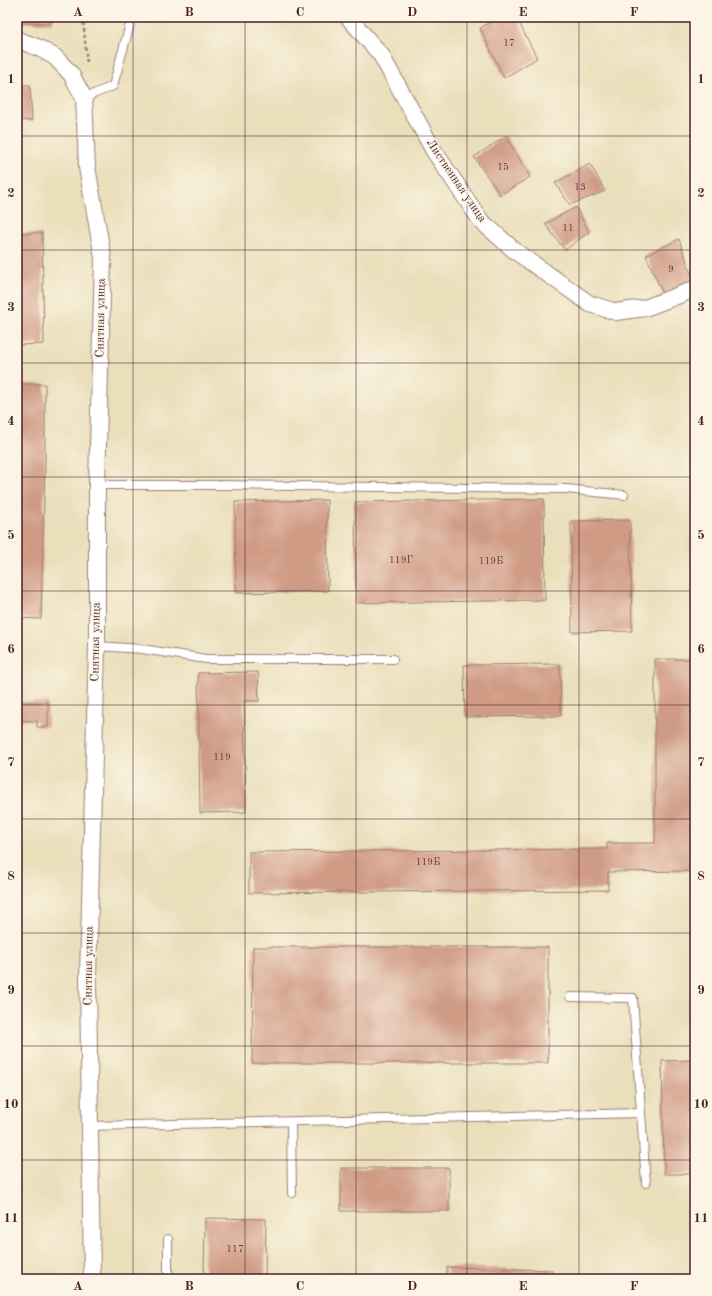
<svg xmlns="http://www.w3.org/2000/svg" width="712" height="1296" font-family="'Old Standard TT',serif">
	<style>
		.building { fill: #d09b85 }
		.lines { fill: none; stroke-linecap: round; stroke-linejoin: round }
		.lane-casing { stroke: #9a7f73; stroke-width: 10 }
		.street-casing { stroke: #9a7f73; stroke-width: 18 }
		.path { stroke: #9a7f73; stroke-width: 2.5; stroke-dasharray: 3 3; stroke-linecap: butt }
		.lane { stroke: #fff; stroke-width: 8 }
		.street { stroke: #fff; stroke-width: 16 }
		.grid { fill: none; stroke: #4a1f2b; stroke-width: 1; stroke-opacity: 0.55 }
		.labels { text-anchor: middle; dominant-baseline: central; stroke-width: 3; stroke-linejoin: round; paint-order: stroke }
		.number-label { font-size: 10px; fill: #6c3e42 }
		.street-label { font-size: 12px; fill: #4a1f2b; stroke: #fcf5e5 }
		.neatline { fill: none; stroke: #4a1f2b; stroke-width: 1.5 }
		.grid-label { font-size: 13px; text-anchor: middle; font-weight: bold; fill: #4a1f2b }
	</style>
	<rect width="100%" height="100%" fill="#fcf5e5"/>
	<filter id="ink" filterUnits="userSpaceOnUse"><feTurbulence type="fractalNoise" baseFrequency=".025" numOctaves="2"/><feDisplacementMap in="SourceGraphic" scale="8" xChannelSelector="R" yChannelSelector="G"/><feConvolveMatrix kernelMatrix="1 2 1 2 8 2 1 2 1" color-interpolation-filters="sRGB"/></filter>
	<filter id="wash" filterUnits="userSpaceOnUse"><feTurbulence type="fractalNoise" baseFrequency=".012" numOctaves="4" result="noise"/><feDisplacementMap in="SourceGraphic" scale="16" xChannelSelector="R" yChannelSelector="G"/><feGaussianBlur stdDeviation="0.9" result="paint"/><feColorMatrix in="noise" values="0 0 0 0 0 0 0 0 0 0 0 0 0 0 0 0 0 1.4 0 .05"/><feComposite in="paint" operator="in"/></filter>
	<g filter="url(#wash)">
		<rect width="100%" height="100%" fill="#eadfbb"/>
		<g id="blocks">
			<path class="building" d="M17,17H52V23H17Z
				M499,17H516L537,58L504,78L480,28Z
				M17,85H30L32,121L17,120Z
				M506,136L530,177L500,195L474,157Z
				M590,164L605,191L570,205L555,183Z
				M576,207L589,232L565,250L545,224Z
				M17,233H42L44,344L17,345Z
				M679,239L694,283L664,297L646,255Z
				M19,384H45V460L41,619L17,618V460H19Z
				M544,499L545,600L356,603L355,502Z
				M327,500L328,591L236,593L235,502Z
				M630,520L632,631L572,632L571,521Z
				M655,659H692L693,871L608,872V890L249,893V852L607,849V843H655Z
				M560,664L561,716L465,717L464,665Z
				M258,672L259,701H244L246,812L200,813L198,673Z
				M19,702H48V727H37V721L19,720Z
				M253,947H548V1063H252Z
				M695,1060V1174H664L662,1061Z
				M341,1168H449V1211H341Z
				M205,1218L266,1219L265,1279H204Z
				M447,1267L552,1270L551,1279H447Z"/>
		</g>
	</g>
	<g filter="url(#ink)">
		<use href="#blocks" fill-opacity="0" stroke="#9a7f73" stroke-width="1"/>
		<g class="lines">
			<defs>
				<path id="lane" d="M84,98L113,86L132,17
					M97,485H212L566,489L624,495
					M97,646L142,649L206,659H393
					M641,1113L646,1183
					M291,1122L292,1193
					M90,1126L641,1113L633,998L570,997
					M168,1239V1279"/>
				<path id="street" d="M348,17L381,55L434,151L481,221L515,251L590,304L616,312L645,308L695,289
					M17,41H21L39,48L55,57L71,74L84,98L87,167L103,258L97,485V646L88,976L92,1279"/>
			</defs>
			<use href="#lane" class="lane-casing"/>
			<use href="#street" class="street-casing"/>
			<path class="path" d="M83,17L87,64"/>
			<use href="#lane" class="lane"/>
			<use href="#street" class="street"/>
		</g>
	</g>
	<path class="grid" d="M133,17V1279M245,17V1279M356,17V1279M467,17V1279M579,17V1279M17,136H695M17,250H695M17,363H695M17,477H695M17,591H695M17,705H695M17,819H695M17,933H695M17,1046H695M17,1160H695"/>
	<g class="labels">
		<g class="number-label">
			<text x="509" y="43">17</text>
			<text x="503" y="167">15</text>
			<text x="580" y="187">13</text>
			<text x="568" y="228">11</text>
			<text x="671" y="269">9</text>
			<text x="401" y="560">119Г</text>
			<text x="491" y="561">119Б</text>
			<text x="222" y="757">119</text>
			<text x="428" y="862">119Б</text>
			<text x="235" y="1249">117</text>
		</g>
		<g class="street-label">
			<text transform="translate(456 181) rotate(56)">Лиственная улица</text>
			<text transform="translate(101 318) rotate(-89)">Снятная улица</text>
			<text transform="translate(96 642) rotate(-89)">Снятная улица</text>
			<text transform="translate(89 966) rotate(-89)">Снятная улица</text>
		</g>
	</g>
	<rect width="712" height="1296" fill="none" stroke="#fcf5e5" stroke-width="44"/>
	<rect x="22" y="22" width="668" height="1252" class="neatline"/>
	<g class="grid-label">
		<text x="78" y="16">A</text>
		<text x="189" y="16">B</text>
		<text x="300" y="16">C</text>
		<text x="412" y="16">D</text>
		<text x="523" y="16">E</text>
		<text x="634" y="16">F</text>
		<text x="11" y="83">1</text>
		<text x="701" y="83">1</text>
		<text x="11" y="197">2</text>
		<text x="701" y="197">2</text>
		<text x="11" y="311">3</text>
		<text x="701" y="311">3</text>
		<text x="11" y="425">4</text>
		<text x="701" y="425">4</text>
		<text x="11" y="539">5</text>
		<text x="701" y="539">5</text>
		<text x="11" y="653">6</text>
		<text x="701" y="653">6</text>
		<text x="11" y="766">7</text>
		<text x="701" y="766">7</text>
		<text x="11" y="880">8</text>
		<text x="701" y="880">8</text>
		<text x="11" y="994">9</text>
		<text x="701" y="994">9</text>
		<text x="11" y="1108">10</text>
		<text x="701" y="1108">10</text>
		<text x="11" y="1222">11</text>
		<text x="701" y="1222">11</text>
		<text x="78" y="1290">A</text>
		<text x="189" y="1290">B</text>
		<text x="300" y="1290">C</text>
		<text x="412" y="1290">D</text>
		<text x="523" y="1290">E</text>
		<text x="634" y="1290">F</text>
	</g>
</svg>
